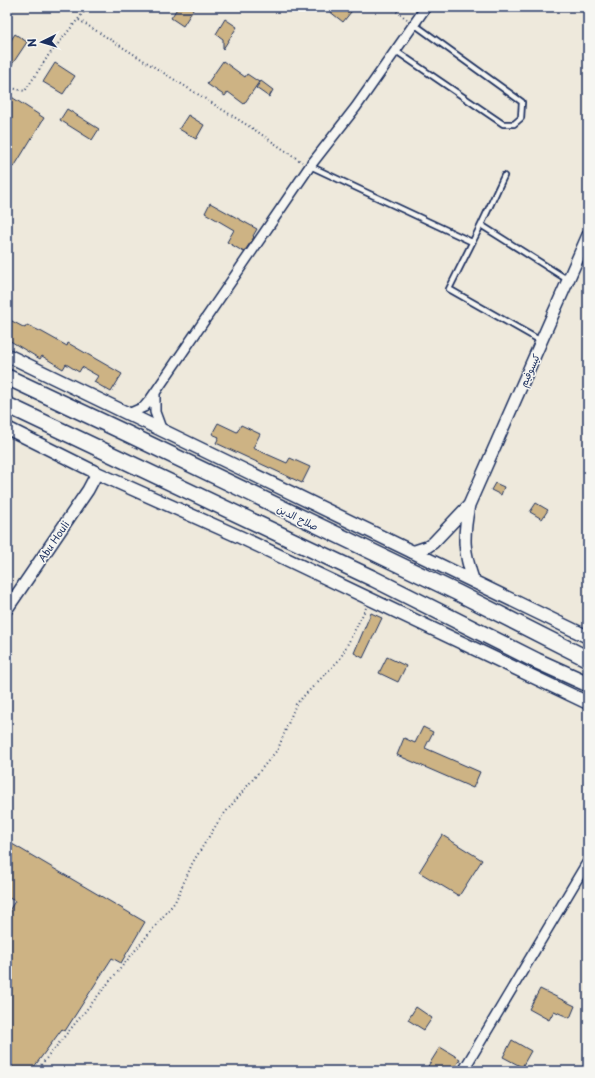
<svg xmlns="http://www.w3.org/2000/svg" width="595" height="1078" font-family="'Playpen Sans','Playpen Sans Arabic',sans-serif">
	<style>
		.building { fill: #cdb384; stroke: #1b2f5e }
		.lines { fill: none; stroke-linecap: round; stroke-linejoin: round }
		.service-casing { stroke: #1b2f5e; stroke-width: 8 }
		.minor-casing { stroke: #1b2f5e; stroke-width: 12 }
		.tertiary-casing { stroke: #1b2f5e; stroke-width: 14 }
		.secondary-casing { stroke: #1b2f5e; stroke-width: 15 }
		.trunk-casing { stroke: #1b2f5e; stroke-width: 18 }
		.path { stroke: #1b2f5e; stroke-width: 2; stroke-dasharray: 1 3; stroke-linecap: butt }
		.service { stroke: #f6f6f2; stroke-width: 4.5 }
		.minor { stroke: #f6f6f2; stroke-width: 9 }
		.tertiary { stroke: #f6f6f2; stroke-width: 11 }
		.secondary { stroke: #f6f6f2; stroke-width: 12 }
		.trunk { stroke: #f6f6f2; stroke-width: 15 }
		.labels { text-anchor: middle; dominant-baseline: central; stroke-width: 3; stroke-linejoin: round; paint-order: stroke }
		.street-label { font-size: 10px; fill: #1b2f5e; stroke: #f6f6f2 }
	</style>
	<rect width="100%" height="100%" fill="#eee9dc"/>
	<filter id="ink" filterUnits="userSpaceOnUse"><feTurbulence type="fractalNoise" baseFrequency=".025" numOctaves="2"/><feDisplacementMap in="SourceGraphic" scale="8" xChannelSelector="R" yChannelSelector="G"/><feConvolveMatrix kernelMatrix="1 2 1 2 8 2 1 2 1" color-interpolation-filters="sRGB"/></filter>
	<g filter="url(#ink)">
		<path class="building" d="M178,7H195L183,26L171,18Z
			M324,7H355L343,22Z
			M225,19L237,27L223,49V39L216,34Z
			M15,34L27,42L7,72V46Z
			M223,61L245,77L247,74L259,82L244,104L228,92L225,96L207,84Z
			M55,63L75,76L63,94L43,82Z
			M261,81L273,90L269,97L256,88Z
			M7,94L44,118L14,167L7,162Z
			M67,109L99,129L92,140L60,120Z
			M188,115L204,125L196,139L179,129Z
			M210,203L257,229L253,236L254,237L244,252L227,242L234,230L205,213Z
			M10,320L25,328L27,325L42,332L67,346L68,343L122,374L111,392L94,382L98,376L82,367L79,372L66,364L63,369L42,356L40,359L7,339V326Z
			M218,423L237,432L241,425L260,434L253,448L287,463L290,458L310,467L302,483L216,443L219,437L212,434Z
			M495,483L504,487L501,495L491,490Z
			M536,503L548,510L542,519L530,512Z
			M371,613L382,618L363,658L354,653Z
			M387,657L406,666L398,682L379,673Z
			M423,727L433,732L425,748L480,772L473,788L397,755L404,738L415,743Z
			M442,835L482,860L459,896L419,872Z
			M7,841L145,922L121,963L112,958L65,1031L62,1029L31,1071H7V914L15,901L7,897Z
			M540,989L575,1006L570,1018L554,1011L549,1020L529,1009Z
			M416,1007L432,1018L424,1030L408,1020Z
			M512,1040L531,1051L522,1067L503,1057Z
			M440,1047L460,1059L453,1071H425Z"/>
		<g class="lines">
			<defs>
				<path id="service" d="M396,51L503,124H514L521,118L522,102L414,24
					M310,166L472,242
					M504,176L481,225L568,280
					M481,225L449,289L541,341"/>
				<path id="minor" d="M155,393V412L162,431
					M128,414L144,407L150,400L310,166L356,107L426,7
					M463,1071L588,861"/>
				<path id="tertiary" d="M412,552L427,547L433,543L469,505
					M474,582C463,551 463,537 469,505L588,235
					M7,609L88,490L97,473"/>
				<path id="secondary" d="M7,355L588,637
					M7,428L97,473L240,537L588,703"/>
				<path id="trunk" d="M7,377L128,434L458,593L588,659
					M7,405L374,579L537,661L588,684"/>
			</defs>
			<use href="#service" class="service-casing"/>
			<use href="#minor" class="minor-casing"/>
			<use href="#tertiary" class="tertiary-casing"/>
			<use href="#secondary" class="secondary-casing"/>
			<use href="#trunk" class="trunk-casing"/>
			<path class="path" d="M390,7L407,19
				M79,20L255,130L302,162
				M7,87L25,91L48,56L88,7
				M36,1071L175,902L193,862L220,819L278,749L296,704L340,659L366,608"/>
			<use href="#service" class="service"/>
			<use href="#minor" class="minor"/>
			<use href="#tertiary" class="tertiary"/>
			<use href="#secondary" class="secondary"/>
			<use href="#trunk" class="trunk"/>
		</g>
	</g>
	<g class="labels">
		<g class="street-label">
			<text transform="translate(529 370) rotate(-66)">كيسوفيم</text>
			<text transform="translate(298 517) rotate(26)">صلاح الدين</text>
			<text transform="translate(53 541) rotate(-56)">Abu Houli</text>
		</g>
	</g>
	<rect width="595" height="1078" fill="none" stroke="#f6f6f2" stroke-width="24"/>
	<rect x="12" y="12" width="571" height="1054" fill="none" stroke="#1b2f5e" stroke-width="1.5" filter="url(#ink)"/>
	<g transform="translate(42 42) rotate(265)" stroke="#f6f6f2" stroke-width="3" paint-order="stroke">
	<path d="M0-3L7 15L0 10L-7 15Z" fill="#1b2f5e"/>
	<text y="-6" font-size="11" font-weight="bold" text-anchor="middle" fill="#1b2f5e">N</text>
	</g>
</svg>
